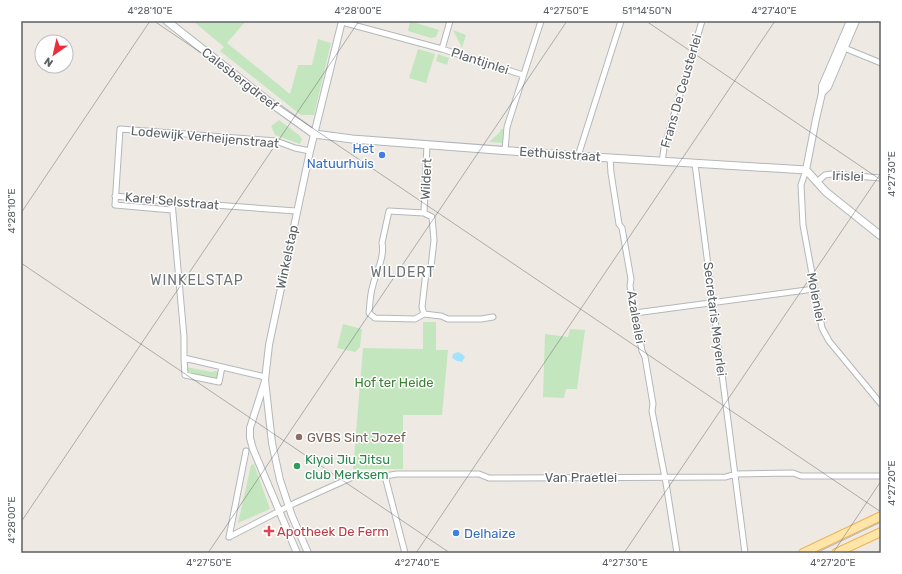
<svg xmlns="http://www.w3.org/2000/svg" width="902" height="574" font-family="Rubik,sans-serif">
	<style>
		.green { fill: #c4e6bf }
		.water { fill: #a2e3ff }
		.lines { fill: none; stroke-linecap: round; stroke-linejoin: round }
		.minor-casing { stroke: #b4b7ba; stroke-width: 7 }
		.tertiary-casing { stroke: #b4b7ba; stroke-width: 8 }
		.secondary-casing { stroke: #b2b7bb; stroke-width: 9 }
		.primary-casing { stroke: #f1b259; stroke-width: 10 }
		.minor { stroke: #fff; stroke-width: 5 }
		.tertiary { stroke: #fff; stroke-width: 6 }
		.secondary { stroke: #fff; stroke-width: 7 }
		.primary { stroke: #ffe5a7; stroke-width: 8 }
		.tram { stroke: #b2b3b4; stroke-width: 1 }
		.ticks { fill: none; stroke: #5b6064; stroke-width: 1; stroke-opacity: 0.45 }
		.shop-dot { fill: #3f7fe0; stroke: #fff; stroke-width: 1.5 }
		.education-dot { fill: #8d6e63; stroke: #fff; stroke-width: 1.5 }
		.leisure-dot { fill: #2e9e5b; stroke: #fff; stroke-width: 1.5 }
		.health-dot { fill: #e0444e; stroke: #fff; stroke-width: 1.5 }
		.labels { text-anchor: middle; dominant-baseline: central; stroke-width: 3; stroke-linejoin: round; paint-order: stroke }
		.street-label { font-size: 13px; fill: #5b6064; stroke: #fff }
		.shop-label { font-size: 13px; fill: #366cbe; stroke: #fff; text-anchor: end }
		.park-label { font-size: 13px; fill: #3b8234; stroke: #fff }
		.education-label { font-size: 13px; fill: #785e54; stroke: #fff; text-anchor: start }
		.leisure-label { font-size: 13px; fill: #27864d; stroke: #fff; text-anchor: start }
		.health-label { font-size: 13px; fill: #be3a42; stroke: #fff; text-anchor: start }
		.neighbourhood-label { font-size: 14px; letter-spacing: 1px; fill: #6c7276; stroke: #fff }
		.neatline { fill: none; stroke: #5b6064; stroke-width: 1.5 }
		.ticks-label { font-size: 10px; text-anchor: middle; fill: #5b6064 }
	</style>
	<rect width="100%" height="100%" fill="#eeeae3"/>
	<path class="green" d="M193,21H246L227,43L290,94L298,65H312L318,39L331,43L314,115H301L220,51L224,47Z
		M410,21L439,30L436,37L431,38L408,31Z
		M453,30L466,35L462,48Z
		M418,49L435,54L426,83L409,78Z
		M438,54L449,58L447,65L436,61Z
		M279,120L299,135L302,139L300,144L275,135L271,126Z
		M501,129H505L504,143L489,142L499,133Z
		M423,322H436V350H448L442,415H403V469H353L363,348L423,349Z
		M343,324L362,329L360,347L355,352L337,348Z
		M570,329L585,330L577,389H566L564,398L543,397L545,334L568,337Z
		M186,367L212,372L215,371L220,372L218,379L187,374Z
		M254,464L270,509L238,523L251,465Z"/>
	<path class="water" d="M458,352L462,354L465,357L462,362L457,361L452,358L453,354Z"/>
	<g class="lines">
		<defs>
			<path id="minor" d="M450,21L442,49L523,75
				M342,22L442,49
				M842,47L881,63
				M505,150L507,127L541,21
				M578,156L621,21
				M610,158L611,173L619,224L622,228L631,279L630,286L642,351L645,357L653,404L652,411L666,483L677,553
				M662,162L664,148L702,21
				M695,164L745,553
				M806,170L801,185L803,225L822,328L829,341L881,404
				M817,182L825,175L831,174L881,178
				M115,196L172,202L296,211
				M172,202L184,337V358L265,377
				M172,210L115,205L120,129L276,141L295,148L310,151
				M424,213L432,217L434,240L431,267L426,272L422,307L424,314L415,319L375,318L369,313C370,304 370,294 373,285C376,272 385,257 382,243L389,211L424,213L427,144
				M635,313L814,289
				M424,314L441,316L448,319H481L493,317
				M184,358L185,375L219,382L222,367
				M385,476L405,553
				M229,537L295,503L355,476H385L397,474H479L489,478L726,477L735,474L793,473L801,476H881
				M229,537L246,451"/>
			<path id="tertiary" d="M822,93L828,87L856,21
				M806,170L816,119L822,93V86L850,21
				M265,381L250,428V438L253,449L297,553
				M308,553L292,516L280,480L272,443L265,380L269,345L310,151L342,21"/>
			<path id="secondary" d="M167,21L268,101L314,134L352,139L578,156L806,170L826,192L881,236"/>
			<path id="primary" d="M803,553L881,516
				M836,553L881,532"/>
		</defs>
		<use href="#minor" class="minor-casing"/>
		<use href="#tertiary" class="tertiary-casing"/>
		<use href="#secondary" class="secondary-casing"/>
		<use href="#primary" class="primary-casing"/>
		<use href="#minor" class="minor"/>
		<use href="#tertiary" class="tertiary"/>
		<use href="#secondary" class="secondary"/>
		<use href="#primary" class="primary"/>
		<path class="tram" d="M816,553L881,522"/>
	</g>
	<path class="ticks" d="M154,21L881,512M646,21L881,180M21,213L150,21M21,263L450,553M21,522L359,21M208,553L567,21M416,553L775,21M624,553L881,173M833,553L881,481"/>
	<g class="shop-dot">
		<circle cx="382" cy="155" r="4"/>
		<circle cx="456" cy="533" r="4"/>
	</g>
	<circle class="education-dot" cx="299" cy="437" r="4"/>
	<circle class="leisure-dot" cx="297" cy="466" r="4"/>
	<path class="health-dot" d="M267 525h4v4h4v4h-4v4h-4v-4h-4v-4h4z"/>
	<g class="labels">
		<g class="street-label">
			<text transform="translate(480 61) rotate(18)">Plantijnlei</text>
			<text transform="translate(240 79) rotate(38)">Calesbergdreef</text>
			<text transform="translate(681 91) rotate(-74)">Frans De Ceusterlei</text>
			<text transform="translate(205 137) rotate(5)">Lodewijk Verheijenstraat</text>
			<text transform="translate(560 154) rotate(4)">Eethuisstraat</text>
			<text transform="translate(848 176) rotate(2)">Irislei</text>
			<text transform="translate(426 179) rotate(-87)">Wildert</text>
			<text transform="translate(172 201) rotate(5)">Karel Selsstraat</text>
			<text transform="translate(287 257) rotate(-78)">Winkelstap</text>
			<text transform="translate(816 297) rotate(79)">Molenlei</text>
			<text transform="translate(636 317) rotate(80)">Azalealei</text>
			<text transform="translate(715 319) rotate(83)">Secretaris Meyerlei</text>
			<text x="581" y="477">Van Praetlei</text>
		</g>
		<g class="shop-label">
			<text x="374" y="148">Het<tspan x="374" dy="15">Natuurhuis</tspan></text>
			<text x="464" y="533" text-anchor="start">Delhaize</text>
		</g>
		<g class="park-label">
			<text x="394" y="382">Hof ter Heide</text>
		</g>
		<g class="education-label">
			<text x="307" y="437">GVBS Sint Jozef</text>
		</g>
		<g class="leisure-label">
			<text x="305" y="459">Kiyoi Jiu Jitsu<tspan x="305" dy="15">club Merksem</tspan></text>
		</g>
		<g class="health-label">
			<text x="277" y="531">Apotheek De Ferm</text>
		</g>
		<g class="neighbourhood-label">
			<text x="403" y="272">WILDERT</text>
			<text x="197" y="280">WINKELSTAP</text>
		</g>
	</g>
	<rect width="902" height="574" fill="none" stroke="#ffffff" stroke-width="44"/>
	<g transform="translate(54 54) rotate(214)"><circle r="19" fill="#ffffff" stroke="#bdbfc1"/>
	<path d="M0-3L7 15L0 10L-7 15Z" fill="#e92e39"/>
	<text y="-6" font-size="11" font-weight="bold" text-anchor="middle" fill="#5b6064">N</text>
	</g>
	<rect x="22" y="22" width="858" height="530" class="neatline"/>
	<g class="ticks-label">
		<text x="150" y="14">4°28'10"E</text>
		<text x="358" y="14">4°28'00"E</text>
		<text x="566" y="14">4°27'50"E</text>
		<text x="647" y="14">51°14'50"N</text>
		<text x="774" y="14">4°27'40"E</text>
		<text transform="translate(891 174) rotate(-90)" y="4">4°27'30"E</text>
		<text transform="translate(11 211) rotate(-90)" y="4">4°28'10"E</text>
		<text transform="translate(891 483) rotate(-90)" y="4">4°27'20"E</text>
		<text transform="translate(11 520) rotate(-90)" y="4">4°28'00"E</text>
		<text x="209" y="566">4°27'50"E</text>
		<text x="417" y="566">4°27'40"E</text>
		<text x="625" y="566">4°27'30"E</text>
		<text x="833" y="566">4°27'20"E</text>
	</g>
</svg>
